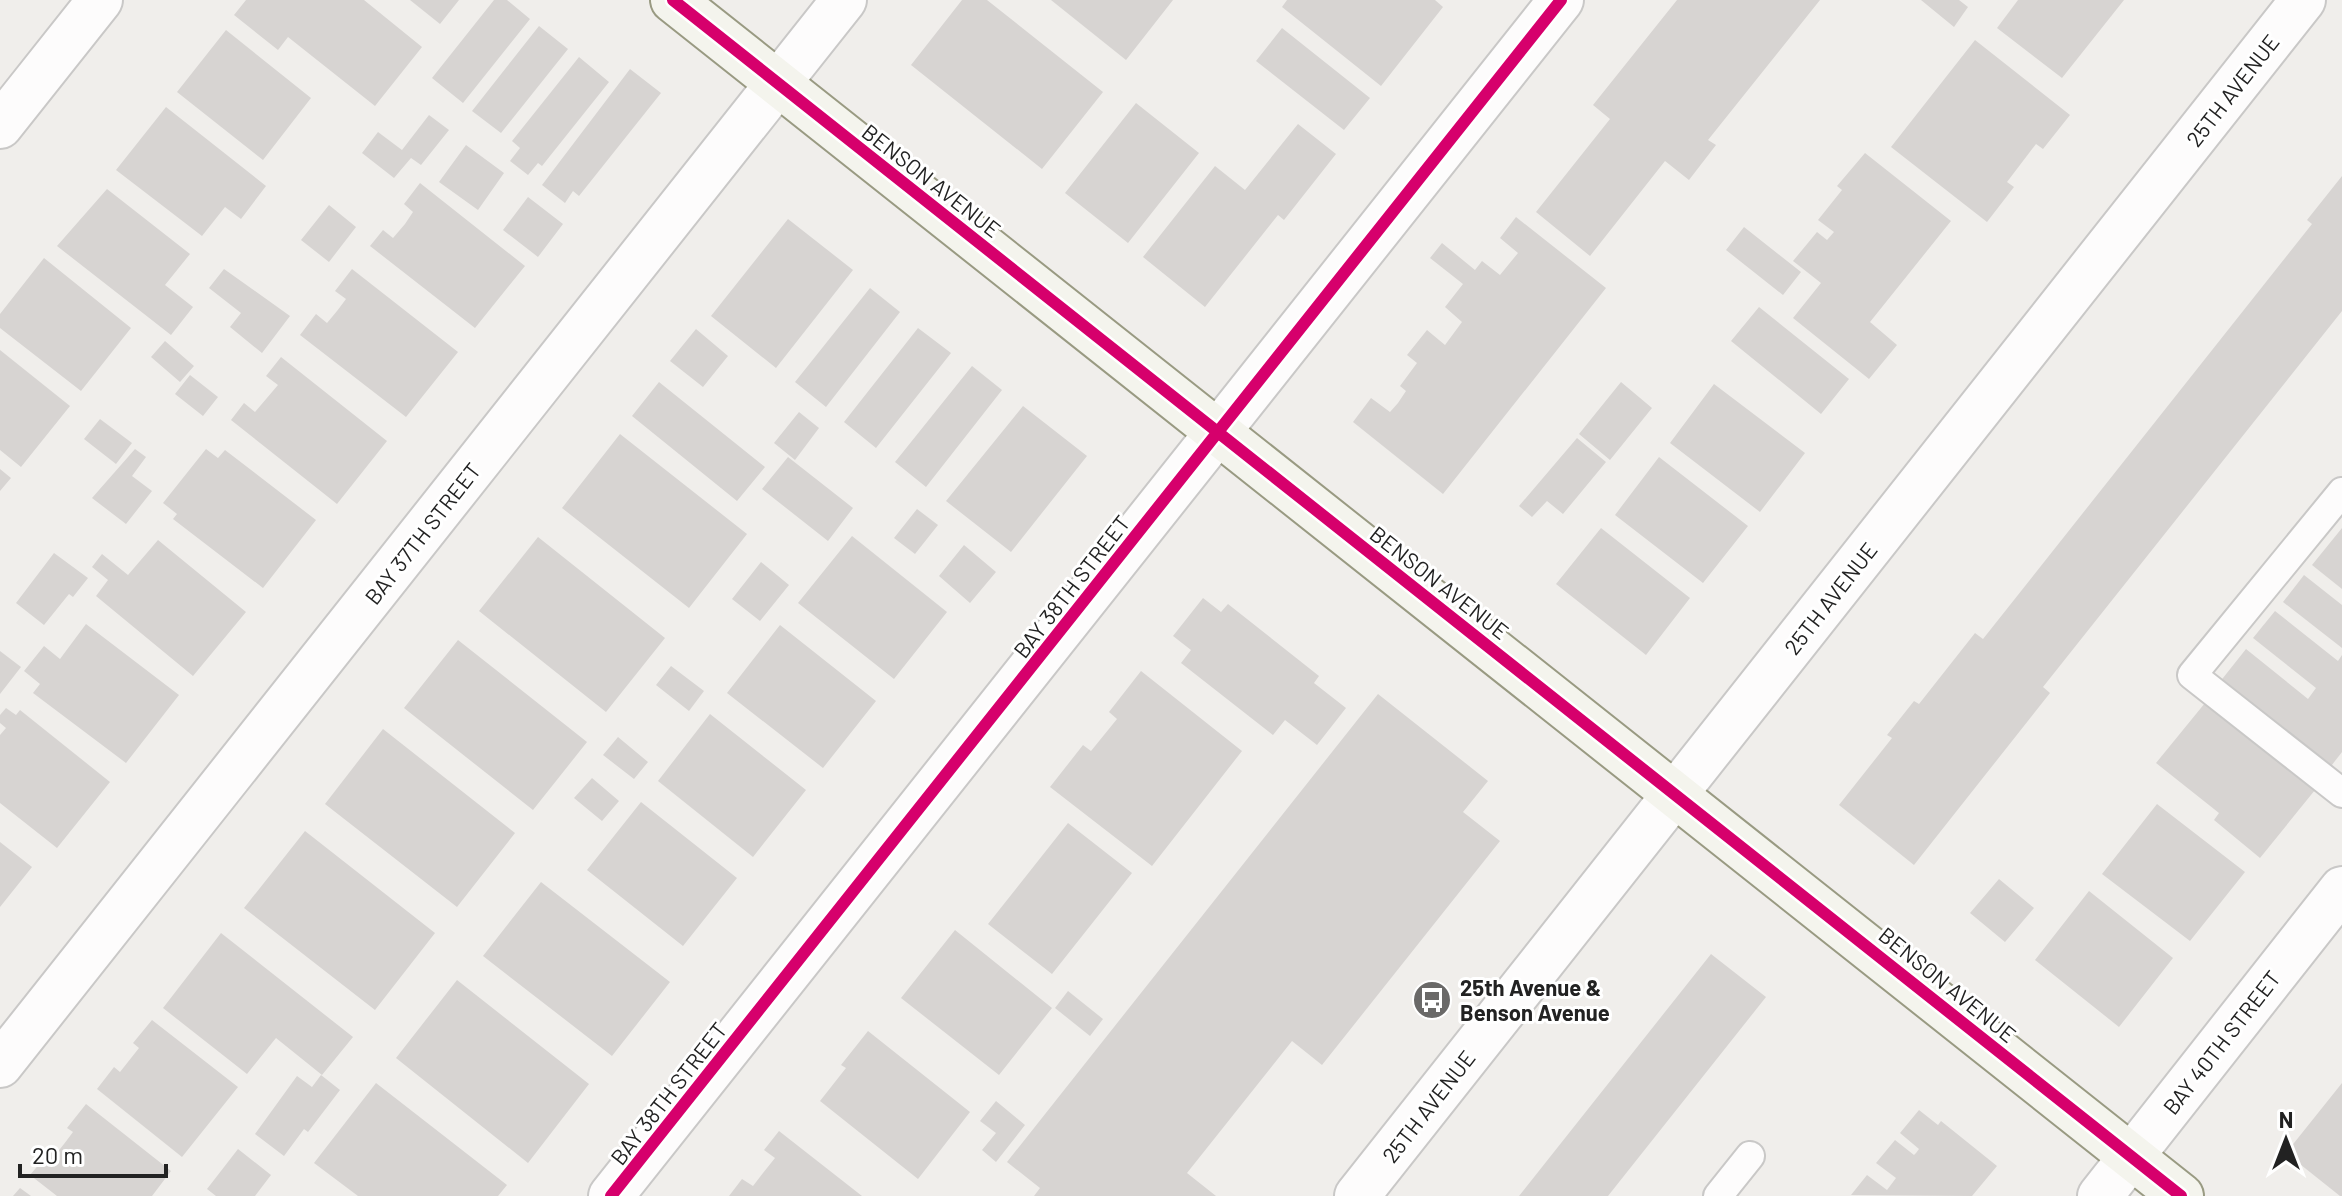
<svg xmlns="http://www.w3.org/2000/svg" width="2342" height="1196" font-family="Barlow,sans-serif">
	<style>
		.building { fill: #d7d4d2 }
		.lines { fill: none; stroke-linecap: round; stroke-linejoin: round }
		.lane-casing { stroke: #c9c8c7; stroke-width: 32 }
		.street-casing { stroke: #c9c8c7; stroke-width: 48 }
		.secondary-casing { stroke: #999a82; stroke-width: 48 }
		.lane { stroke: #fdfcfc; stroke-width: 28 }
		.street { stroke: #fdfcfc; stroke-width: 44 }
		.secondary { stroke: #f4f4ed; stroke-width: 44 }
		.cycleway-casing { stroke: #fff; stroke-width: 17 }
		.cycleway { stroke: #d6006c; stroke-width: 12 }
		.labels { text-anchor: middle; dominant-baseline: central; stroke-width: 6; stroke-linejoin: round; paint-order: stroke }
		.street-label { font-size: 22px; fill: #222; stroke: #fff }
		.poi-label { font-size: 22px; font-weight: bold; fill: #222; stroke: #fff; text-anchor: start }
	</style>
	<rect width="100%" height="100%" fill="#f0eeeb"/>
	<path class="building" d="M246,0H364L422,47L375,106L288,37L278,50L234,15Z
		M410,0H459L440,24Z
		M494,0H507L530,19L463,103L432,78Z
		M962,0H987L1103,92L1042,169L911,65Z
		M1051,0H1173L1126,60Z
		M1287,0H1435L1443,7L1381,86L1282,7Z
		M1677,0H1820L1708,140L1716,145L1689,180L1665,161L1590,256L1536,212L1610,119L1593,105Z
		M1921,0H1959L1968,7L1954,27Z
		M2018,0H2124L2062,78L1997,28Z
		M539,26L568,49L501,133L472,111Z
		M1282,28L1370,98L1344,130L1256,61Z
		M226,30L311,98L263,160L177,92Z
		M1975,40L2070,115L2043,149L2036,144L2007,182L2014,187L1987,222L1891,147Z
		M579,57L609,82L542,166L538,163L528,175L510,161L520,148L512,141Z
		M630,69L661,93L579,196L573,191L565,203L542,185Z
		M1136,103L1199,153L1128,243L1065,193Z
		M166,107L266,186L241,219L225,207L202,236L116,170Z
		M429,115L449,130L421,165L411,158L394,178L362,153L378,132L402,150Z
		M1298,124L1336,154L1284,220L1278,215L1205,307L1143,257L1215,166L1245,190Z
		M466,145L504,173L478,210L439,182Z
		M1865,153L1951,221L1870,322L1897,345L1869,379L1793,318L1821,283L1793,261L1817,232L1827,240L1834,232L1818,220L1842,190L1837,186Z
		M2342,176V311L2043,687L2050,693L1914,865L1839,805L1892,738L1887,735L1914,701L1919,704L1975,633L1983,639L2312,224L2307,220Z
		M420,183L525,266L475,328L370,246L383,230L393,238L405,224L413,212L404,204Z
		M107,189L190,254L165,285L193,307L171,335L57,246Z
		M528,197L563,224L538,257L503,230Z
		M329,205L356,227L329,262L301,240Z
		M1516,217L1606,288L1443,494L1353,422L1371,398L1390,412L1398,403L1406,391L1400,386L1417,363L1407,355L1427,330L1445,345L1462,322L1445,307L1463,284L1430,258L1442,243L1475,270L1482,261L1500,275L1518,253L1500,238Z
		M788,219L853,270L776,368L711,316Z
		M1744,227L1801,272L1783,295L1726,250Z
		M44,258L131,328L81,391L0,328V314Z
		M224,269L290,316L262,353L230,327L241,313L209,288Z
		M352,269L458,352L406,417L300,335L316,314L327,323L337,311L346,299L335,291Z
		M870,288L900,312L826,407L795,382Z
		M1759,307L1849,379L1821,414L1731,341Z
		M918,328L951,353L876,448L844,422Z
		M696,329L728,356L703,387L670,361Z
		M165,341L194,366L180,382L151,357Z
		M0,350L70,406L21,467L0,450Z
		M281,357L387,441L337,504L231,420L244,403L255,412L278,385L266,376Z
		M972,366L1002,390L926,487L895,462Z
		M190,375L218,397L203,416L175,394Z
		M659,382L765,467L737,501L632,416Z
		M1621,382L1652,408L1610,460L1579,434Z
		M1714,384L1805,453L1760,512L1670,443Z
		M1023,406L1087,456L1011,552L946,501Z
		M799,412L819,428L795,460L774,443Z
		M100,419L132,443L116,464L84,439Z
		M620,434L747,534L689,608L562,508Z
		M1577,438L1606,462L1563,514L1547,501L1532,517L1519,506Z
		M135,449L146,457L132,476L152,491L126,524L92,498Z
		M206,449L218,458L225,450L316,520L263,588L173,519L177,514L163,503Z
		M788,457L853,508L828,541L762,489Z
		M1659,457L1748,526L1703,583L1615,515Z
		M0,469L11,478L0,491Z
		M917,509L938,525L915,554L894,538Z
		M1601,528L1690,598L1646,655L1556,584Z
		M2342,528V589L2312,565Z
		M852,536L947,612L894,679L798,603Z
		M538,537L665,638L606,712L479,611Z
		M158,540L246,612L193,676L96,596L108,580L92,567L102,554L128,575Z
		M964,545L996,572L970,603L939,576Z
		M54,553L88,578L73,597L69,594L44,625L16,603Z
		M761,562L789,585L760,621L732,599Z
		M2304,575L2342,605V648L2283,602Z
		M1203,598L1221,612L1228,604L1319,676L1314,683L1346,708L1317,745L1285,720L1273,735L1181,663L1191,650L1173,636Z
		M2275,611L2338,661L2342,655V752L2328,770L2219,683L2246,649L2308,699L2316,688L2253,638Z
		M86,624L179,695L126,763L33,693L40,684L24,671L44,646L60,659Z
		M780,625L876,701L823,768L727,693Z
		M458,640L587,742L533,810L404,708Z
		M0,651L21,667L0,694Z
		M671,666L704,691L689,711L656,685Z
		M1141,671L1242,751L1152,866L1050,787L1083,745L1091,751L1117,719L1109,712Z
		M1378,694L1488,781L1463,812L1500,841L1322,1065L1292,1041L1187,1173L1216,1196H1034L1040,1188L1007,1162Z
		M2205,703L2315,790L2260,858L2214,820L2219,813L2156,763Z
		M6,708L16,715L20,710L110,782L57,848L0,803V735L6,728L0,723V715Z
		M710,714L806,790L753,857L658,781Z
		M383,729L515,833L457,907L325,804Z
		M618,737L648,762L634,779L603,755Z
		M592,778L619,801L602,821L574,798Z
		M641,802L737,878L683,946L587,870Z
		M2157,804L2245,872L2190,941L2102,874Z
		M1068,823L1132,873L1052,974L988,924Z
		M305,831L435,933L375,1010L244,908Z
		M0,842L32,867L0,907Z
		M1999,879L2034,908L2005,942L1970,913Z
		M541,882L670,982L612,1056L483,956Z
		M2089,891L2173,958L2119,1027L2035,960Z
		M955,930L1052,1008L999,1075L901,998Z
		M221,933L353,1037L322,1075L276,1038L247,1074L163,1008Z
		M1711,954L1766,997L1608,1196H1519Z
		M457,980L589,1084L528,1163L396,1058Z
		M1068,991L1103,1019L1090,1036L1055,1008Z
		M152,1020L238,1087L182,1157L97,1089L114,1067L120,1072L139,1048L133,1043Z
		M868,1031L970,1112L918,1179L820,1101L846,1068L841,1065Z
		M321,1075L340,1090L308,1132L304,1129L284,1156L255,1134L297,1076L312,1087Z
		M376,1083L507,1185L498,1196H358L314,1163Z
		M2342,1083V1196H2340L2286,1153Z
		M996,1101L1025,1125L996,1162L982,1150L996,1133L980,1121Z
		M86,1104L171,1171L152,1196H57L30,1175L51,1150L56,1154L64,1144L73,1132L67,1128Z
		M1919,1110L1938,1125L1941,1121L1997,1166L1972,1196L1851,1195L1867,1175L1887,1190L1896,1178L1876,1163L1895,1140L1914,1155L1916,1153L1919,1149L1900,1133Z
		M779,1131L862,1196H729L742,1179L753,1186L763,1173L775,1158L764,1150Z
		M238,1149L271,1175L255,1196H216L207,1189Z
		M20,1188L31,1196H13Z"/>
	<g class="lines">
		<defs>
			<path id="lane" d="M2342,492L2192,675L2342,793
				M1718,1196L1750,1156"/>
			<path id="street" d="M0,126L100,0
				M0,1065L844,0
				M611,1196L1561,0
				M1357,1196L2303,0
				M2100,1196L2342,889"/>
			<path id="secondary" d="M673,0L2181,1196"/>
		</defs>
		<use href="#lane" class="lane-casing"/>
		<use href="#street" class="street-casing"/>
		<use href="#secondary" class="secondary-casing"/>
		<use href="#lane" class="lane"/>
		<use href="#street" class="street"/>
		<use href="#secondary" class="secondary"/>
		<defs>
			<path id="cycleway" d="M673,0L2181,1196
				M611,1196L1561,0"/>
		</defs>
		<use href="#cycleway" class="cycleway-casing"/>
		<use href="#cycleway" class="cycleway"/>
	</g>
	<defs>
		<symbol id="bus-disc" viewBox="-11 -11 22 22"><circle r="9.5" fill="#6a6968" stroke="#fff"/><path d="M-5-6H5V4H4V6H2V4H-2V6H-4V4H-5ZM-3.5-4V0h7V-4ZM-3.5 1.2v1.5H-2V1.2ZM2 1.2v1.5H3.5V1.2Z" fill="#fff"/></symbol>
	</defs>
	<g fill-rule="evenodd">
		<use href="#bus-disc" x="1410" y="978" width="44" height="44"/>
	</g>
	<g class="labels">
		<g class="street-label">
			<text transform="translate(2232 90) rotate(-52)">25TH AVENUE</text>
			<text transform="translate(932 180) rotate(38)">BENSON AVENUE</text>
			<text transform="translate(422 533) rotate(-52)">BAY 37TH STREET</text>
			<text transform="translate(1440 582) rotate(38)">BENSON AVENUE</text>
			<text transform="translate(1071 586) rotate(-52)">BAY 38TH STREET</text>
			<text transform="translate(1830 598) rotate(-52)">25TH AVENUE</text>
			<text transform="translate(1948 984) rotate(39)">BENSON AVENUE</text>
			<text transform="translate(2221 1042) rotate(-52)">BAY 40TH STREET</text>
			<text transform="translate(668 1093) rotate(-52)">BAY 38TH STREET</text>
			<text transform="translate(1428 1106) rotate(-52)">25TH AVENUE</text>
		</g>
		<g class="poi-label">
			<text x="1460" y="987">25th Avenue &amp;<tspan x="1460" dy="25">Benson Avenue</tspan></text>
		</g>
	</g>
	<g transform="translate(2286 1140)" stroke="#ffffff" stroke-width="6" paint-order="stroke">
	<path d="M0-6L14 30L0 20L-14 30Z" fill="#222222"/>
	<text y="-12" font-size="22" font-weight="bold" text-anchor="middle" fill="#222222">N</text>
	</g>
	<path d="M20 1164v12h146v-12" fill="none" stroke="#222222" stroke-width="4"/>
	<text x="32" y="1164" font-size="24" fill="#222222" stroke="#ffffff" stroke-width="6" paint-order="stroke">20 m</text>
</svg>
